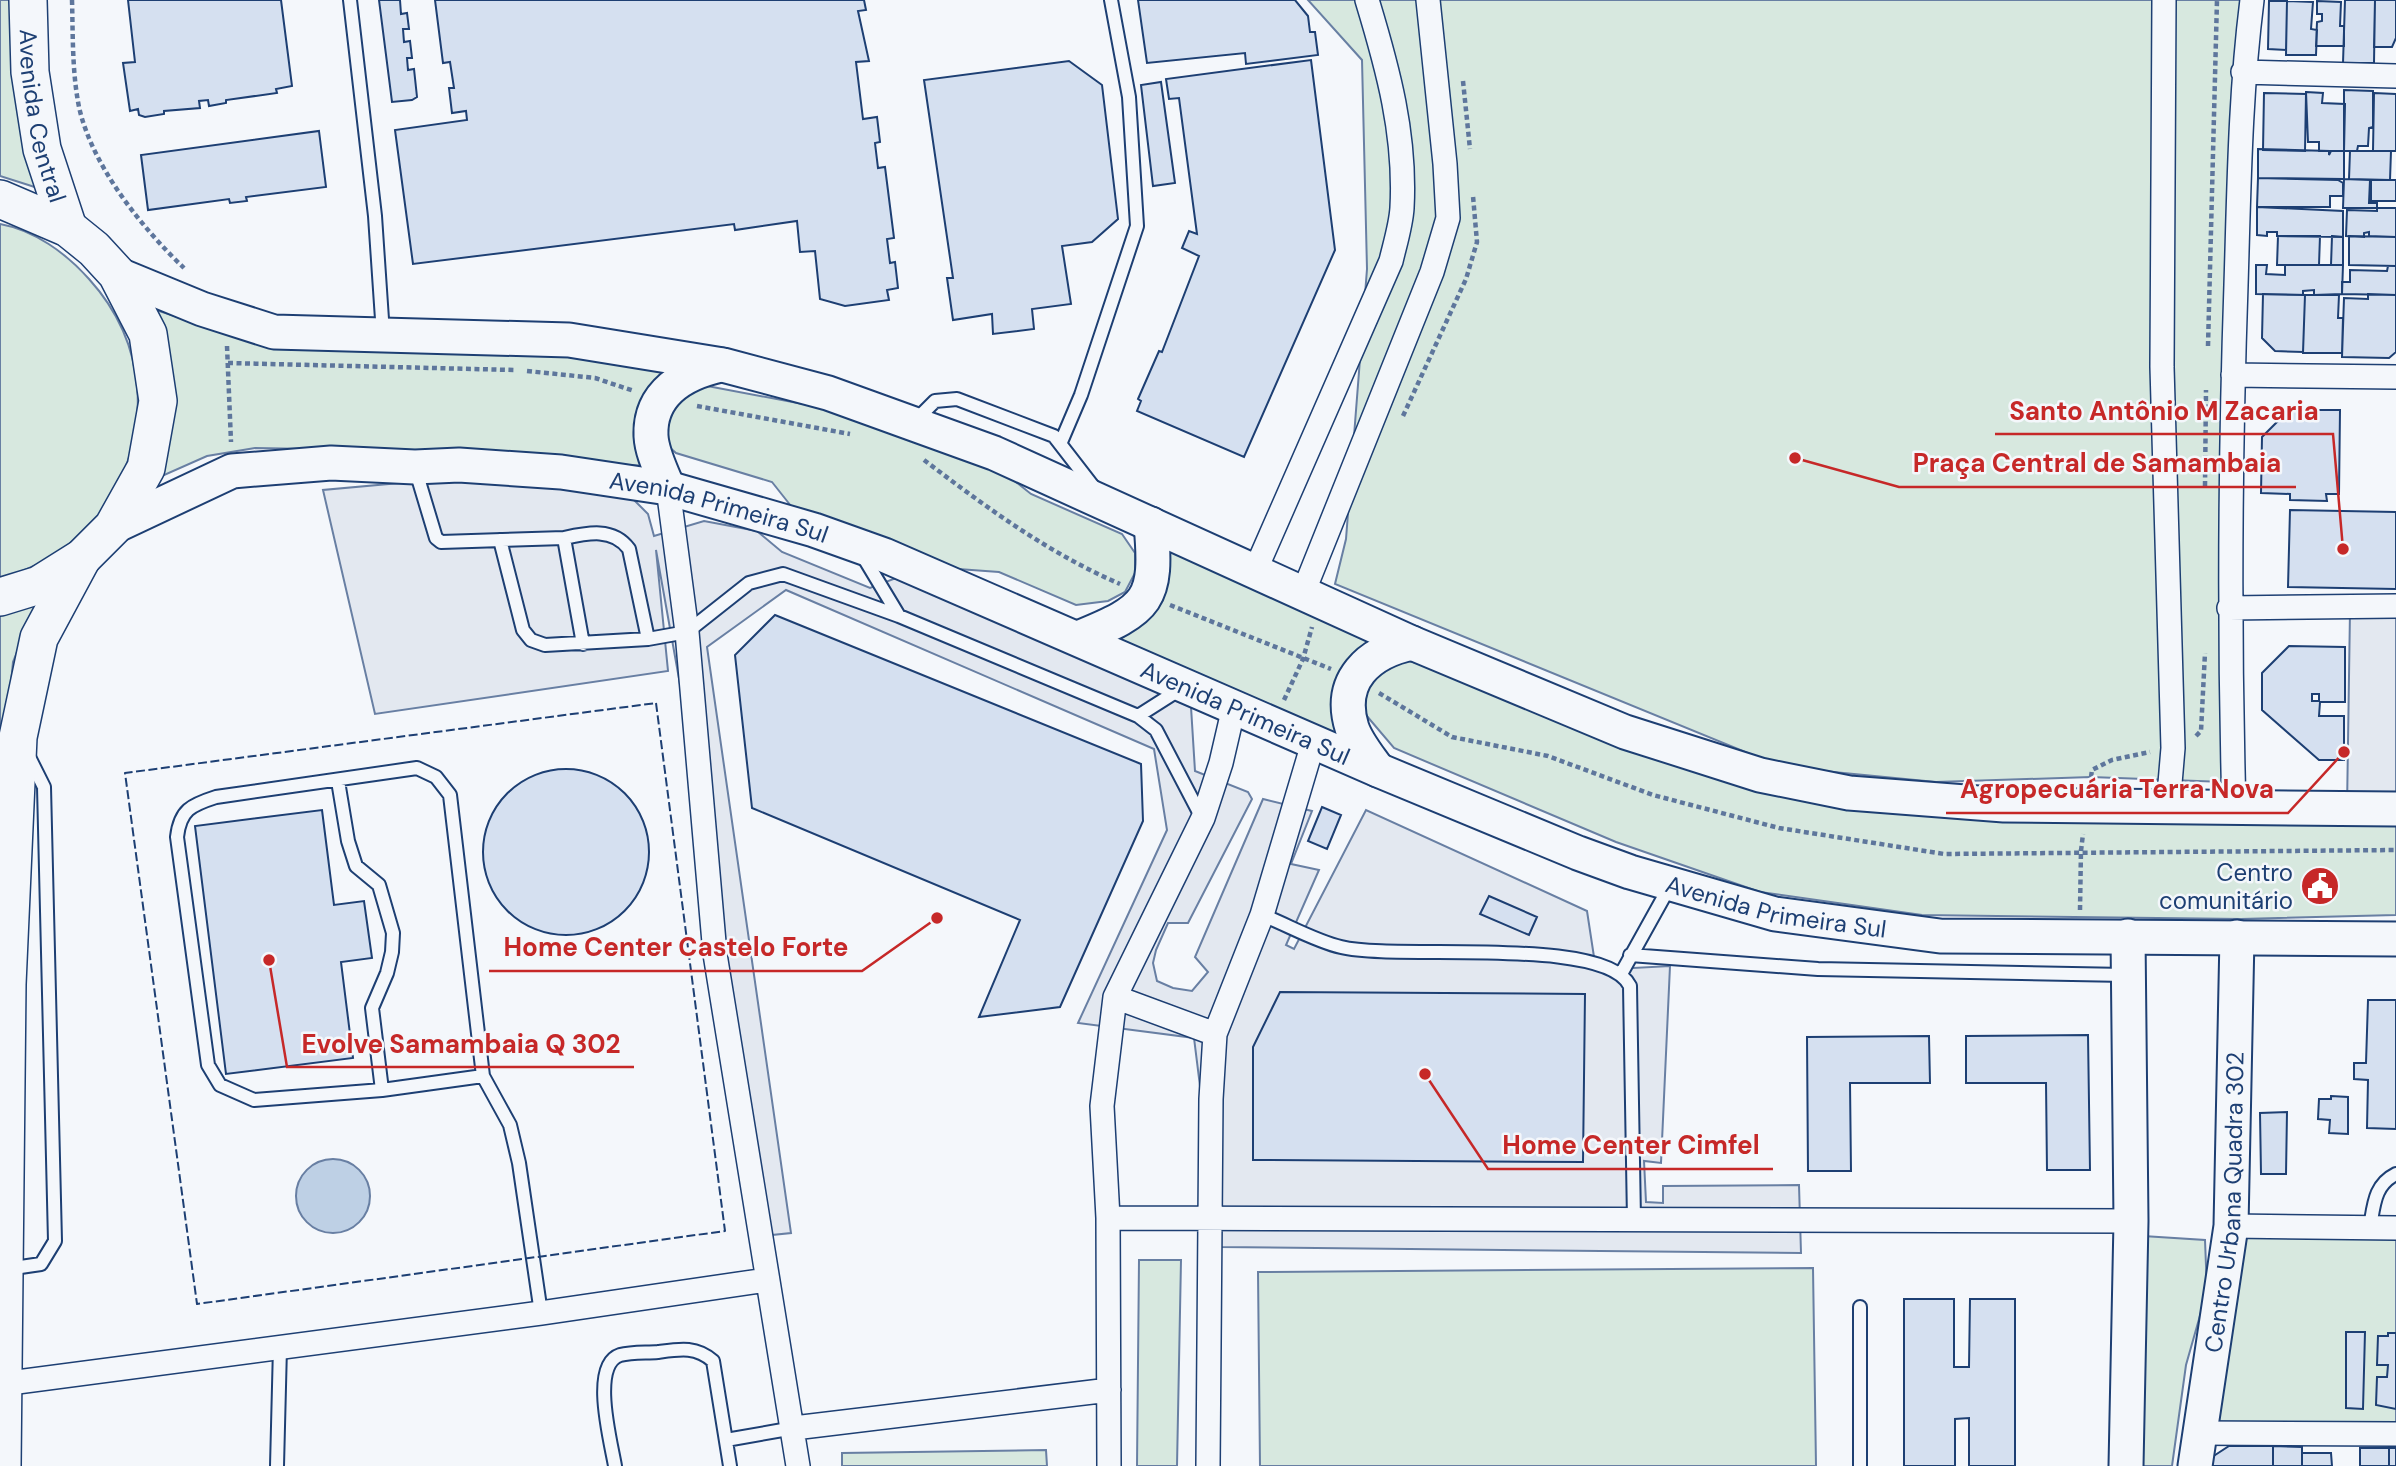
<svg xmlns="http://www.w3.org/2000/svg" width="2396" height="1466" font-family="'DM Sans',sans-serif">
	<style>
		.green { fill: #d7e8df; stroke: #687fa3; stroke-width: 2 }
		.parking { fill: #e3e8f0; stroke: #687fa3; stroke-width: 2 }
		.water { fill: #bed0e5; stroke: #687fa3; stroke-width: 2 }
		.building { fill: #d5e0f0; stroke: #1d3f73; stroke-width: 2; fill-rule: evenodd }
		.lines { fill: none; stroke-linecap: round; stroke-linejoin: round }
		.lane-casing { stroke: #1d3f73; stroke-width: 16 }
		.street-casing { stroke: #1d3f73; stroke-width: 26 }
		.secondary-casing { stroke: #1d3f73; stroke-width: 37 }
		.primary-casing { stroke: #1d3f73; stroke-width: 40 }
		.path { stroke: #5e769c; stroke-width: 4.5; stroke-dasharray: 5 3.5; stroke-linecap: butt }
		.lane { stroke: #f4f7fb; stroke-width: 12 }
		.street { stroke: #f4f7fb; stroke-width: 23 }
		.secondary { stroke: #f4f7fb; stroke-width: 33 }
		.primary { stroke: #f4f7fb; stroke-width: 37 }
		.fence { stroke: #1d3f73; stroke-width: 2; stroke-dasharray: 9 3.5; stroke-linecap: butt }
		.labels { text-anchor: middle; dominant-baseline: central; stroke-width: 5; stroke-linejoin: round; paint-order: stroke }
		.street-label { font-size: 24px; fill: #1d3f73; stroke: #f4f7fb }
		.poi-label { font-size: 24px; fill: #1d3f73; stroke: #f4f7fb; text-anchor: end }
		.leader { fill: none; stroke: #c62828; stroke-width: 2.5 }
		.callout-dot { fill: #c62828; stroke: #f4f7fb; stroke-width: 2.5 }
		.callout-label { font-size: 26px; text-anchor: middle; font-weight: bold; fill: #c62828; stroke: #f4f7fb; stroke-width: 5; stroke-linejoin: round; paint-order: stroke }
	</style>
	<rect width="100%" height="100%" fill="#f4f7fb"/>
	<path class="green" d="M0,0H18L41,189L0,176Z
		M1308,0H2252L2236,377L2243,619L2224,782L2091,777L1936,782L1782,767L1335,584L1346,539L1367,269L1362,60Z
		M0,224C34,230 66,253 89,279C147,343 154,432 106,504C100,513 95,523 88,530C61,555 34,568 0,579Z
		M156,310L265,345L567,349L677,365L645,466L368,450L255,448L207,456L153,480Z
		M702,385L803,404L828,403L1001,470L1031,494L1122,534L1135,553V573L1125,592L1108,601L1076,605L999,572L958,569L791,506L772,482L676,453L660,439L669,396Z
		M1164,542L1385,639L1339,739L1118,641C1166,607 1167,600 1164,542Z
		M39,598L13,662L6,735L0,1106V612Z
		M1386,655L1436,668L1781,789L2396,812V915L2241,919L1922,915L1760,892L1616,842L1394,748L1366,715L1364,677Z
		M2224,1224H2396V1434L2198,1433Z
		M2143,1236L2205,1240L2207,1291L2186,1365L2172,1466H2138Z
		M1139,1260H1181L1177,1466H1137Z
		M1813,1268L1816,1466H1260L1258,1272Z
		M1046,1450L1047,1466H842V1453Z"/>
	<path class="parking" d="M444,479L628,494L648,514L654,536L704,521L757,531L782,552L870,588L896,578L1191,707L1195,771L1248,792L1252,799L1188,923H1168L1156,950L1153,963L1157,981L1173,988L1192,991L1208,972L1195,957L1263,799L1312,811L1291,864L1319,870L1286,945L1294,949L1366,810L1587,911L1596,970L1670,966L1661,1163L1644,1161L1646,1202L1663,1203V1186L1799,1185L1801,1253L1220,1247L1194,1038L1078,1023L1167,830L1154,749L786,590L707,647L791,1233L762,1236L716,886L656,550L668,671L375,714L323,490Z
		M2396,610V808H2347L2350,611Z"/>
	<path class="water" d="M296 1196a37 37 0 1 1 74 0a37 37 0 1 1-74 0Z"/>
	<path class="building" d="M128,0H281L292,86L276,89L277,93L226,100V103L209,106L208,100L199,101L200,108L164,111V114L145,117L139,115L138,109L130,111L123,63L135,62Z
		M379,0H400L401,14L407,13L409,29H403L404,42L410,41L412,58H407L408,70L414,69L417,97L412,100L392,102Z
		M435,0H864L866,10L858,11L869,61L856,62L863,119L877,117L880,142L875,143L878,168L885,167L894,238L887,239L890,263L895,262L898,288L887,290L889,300L845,306L820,299L815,251L800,252L797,221L735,230L734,224L413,264L395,130L467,120L466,111L452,113L449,88H454L450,62L443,63Z
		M1138,0H1295L1308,16L1310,32H1315L1318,55L1246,64L1245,53L1147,63Z
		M2345,0H2375L2374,63H2343Z
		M2375,0H2396V38L2392,47H2374Z
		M2269,1H2287L2286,50L2268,49Z
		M2287,1L2313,2L2311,29L2317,30L2316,55H2286Z
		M2317,1L2341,2L2340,26H2344V46H2316L2317,22L2322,21V14H2317Z
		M1311,60L1335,250L1244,457L1137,411L1141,401L1138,399L1159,351L1162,352L1199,256L1182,248L1189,231L1197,234L1179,98L1169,99L1166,79Z
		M1069,61L1102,85L1118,219L1092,242L1062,246L1071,304L1032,309L1034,329L993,334L992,314L953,320L947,278H953L924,80Z
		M1161,82L1175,183L1153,186L1141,85Z
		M2344,90L2373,91V127L2369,128L2368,146H2358L2357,151H2344Z
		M2306,92L2323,93L2322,103L2345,104L2344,151H2319V142H2308Z
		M2264,93L2306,94L2305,151L2263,150Z
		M2374,93L2396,94V151H2373Z
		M319,131L326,187L246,197L247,201L230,203L229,199L148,210L141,155Z
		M2258,149L2329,151V155L2331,151H2344V179L2258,178Z
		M2350,151H2391L2390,180L2349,179Z
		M2258,178L2338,180L2343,183V196H2330V207H2257Z
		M2344,179L2370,180L2369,203H2377V208H2343Z
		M2371,180H2396V201H2371Z
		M2257,207L2343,211V237L2277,236V232H2267V236L2257,235Z
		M2377,208H2396V237L2369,236V232L2364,233V237L2346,236L2347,210L2377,211Z
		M2278,236H2320L2319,265H2277Z
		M2332,236L2343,237V265H2331Z
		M2349,236L2396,237V266L2349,265Z
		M2256,265H2267L2266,274L2285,275V265H2343L2342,294L2314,295V290L2303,291V295L2256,294Z
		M2388,266H2396V295L2342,294V282H2350V270L2387,271Z
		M2263,294L2305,295L2303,352L2275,351L2262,338Z
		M2368,294L2396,295V352L2389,358L2342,357L2344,298L2368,299Z
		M2305,295H2339L2338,318H2343L2342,353H2303Z
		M2289,410H2340L2339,494H2326L2327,501L2290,500V494L2261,493L2262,437Z
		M2290,510L2396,512V589L2288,587Z
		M775,615L1141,764L1143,821L1060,1007L979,1017L1020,920L752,808L735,655Z
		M2289,646L2345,647V702H2320L2319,716H2344V760H2319L2262,710V673ZM2312,694H2319V701H2312Z
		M483 852a83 83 0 1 1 166 0a83 83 0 1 1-166 0Z
		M1322,807L1341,815L1327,849L1308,841Z
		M322,810L334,905L364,901L372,958L341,962L353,1058L226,1074L195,826Z
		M1489,896L1537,917L1529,935L1480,914Z
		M1280,992L1585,994L1583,1162L1253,1160V1047Z
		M2368,1000H2396V1129L2367,1128L2368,1080L2354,1079V1063H2366Z
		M2088,1035L2090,1170H2047L2046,1083H1966V1036Z
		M1929,1036L1930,1083H1850L1851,1171H1808L1807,1037Z
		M2331,1096L2348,1097V1134L2329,1133L2330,1120L2318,1119L2319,1099H2331Z
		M2287,1112L2286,1174H2261L2260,1113Z
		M1904,1299H1954V1367H1969L1970,1299H2015V1466H1969V1418L1955,1419V1466H1904Z
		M2346,1332H2365L2363,1409L2346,1408Z
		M2388,1333H2396V1409L2376,1405L2377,1377H2387L2388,1365H2377L2378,1336H2388Z
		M2229,1446H2273V1466H2208L2209,1459Z
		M2273,1446L2302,1447V1466H2273Z
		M2360,1448H2389V1466H2360Z
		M2389,1448H2396V1466H2389Z
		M2302,1453H2331L2332,1466H2302Z"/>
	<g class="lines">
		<defs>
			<path id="lane" d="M350,0L375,216L383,334
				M914,422L935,401L957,399L1054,436L1095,489
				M1061,442L1081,395L1137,226L1129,97L1111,0
				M415,468L436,538L441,542L564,538L583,644
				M564,538C587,533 613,527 629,549L648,639
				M500,540L523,630L531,640L545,645L648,639L687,632L749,583L783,574L899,616L1138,716L1156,730L1202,818
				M861,553L899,616
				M1138,716L1182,688
				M417,768L436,777L450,795L483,1076L382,1090L254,1100L220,1085L208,1065L177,837C180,810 191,805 216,797Z
				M338,781L348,841L356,866L379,885L393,933L392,952L387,973L372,1008L382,1090
				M1262,915C1288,925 1315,941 1341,947C1397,961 1605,935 1630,986L1634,1220
				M1630,955L1818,969L2126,975
				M1621,974L1671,884
				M483,1076L510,1125L519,1163L541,1313
				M2370,1227C2374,1205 2374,1185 2396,1174
				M7,1269L41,1264L55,1241L44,787L29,757
				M726,1440L794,1428
				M277,1466L280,1347
				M615,1466C611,1442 590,1365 620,1355C632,1352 646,1353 658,1352C680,1349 696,1346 713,1361L730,1466
				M1860,1466V1307"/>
			<path id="street" d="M2164,0L2162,367L2173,748L2168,807
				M2243,72L2396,76
				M2233,375L2396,377
				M668,488L687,632L715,954L798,1466
				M1255,571L1391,261C1395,244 1401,225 1402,208C1406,135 1388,69 1367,0
				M1303,593L1432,272L1448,218L1445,164L1428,0
				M2229,608L2396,606
				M2234,808C2229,633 2230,459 2236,285C2239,189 2240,95 2252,0
				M1115,997L1215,1034
				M1108,1218L2131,1221
				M2231,1226L2396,1228
				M2,1384L541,1313L766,1280
				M794,1428L1109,1390
				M2198,1433L2396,1434
				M1109,1466L1108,1218L1102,1106L1115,997L1203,818L1221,763L1234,707
				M1208,1466L1211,1099L1215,1034L1262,915L1314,740"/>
			<g id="secondary">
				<path d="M117,274L202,309L274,332L569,340L723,365L828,393L994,453L1412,643L1625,732L1760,775L1849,793L2004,805L2396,809"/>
				<path d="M668,488C662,472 652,454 651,436C649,393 685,373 721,365"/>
				<path id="s1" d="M113,527L232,471L331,463L415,467L459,465L561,472L668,488L814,530L884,555L1378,770L1578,853L1630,872L1775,914L1940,936L2396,939"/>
				<path d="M1078,638C1149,609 1158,601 1151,524"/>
				<path d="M1378,770C1369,757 1357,743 1352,728C1337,680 1369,652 1412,643"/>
				<path d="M2126,1466L2131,1221L2128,936"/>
				<path id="s2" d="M2195,1466L2231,1226L2237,937"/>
			</g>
			<g id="primary">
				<path id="s3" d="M28,0L30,72L42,149L68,228"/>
				<path d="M0,199L68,228L94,249L117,274L148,334L158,401L146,468L113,527L82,558L39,585L0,597"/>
				<path d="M2,1466L7,984L18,737L39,638L82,558"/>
			</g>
		</defs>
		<use href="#lane" class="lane-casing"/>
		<use href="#street" class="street-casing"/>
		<use href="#secondary" class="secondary-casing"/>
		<use href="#primary" class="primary-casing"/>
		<path class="path" d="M72,0C73,36 72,72 79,107C92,166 142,228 184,268
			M1463,81L1470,149
			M227,346L231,442
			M2208,346L2217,0
			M228,363L514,370
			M527,371L595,378L634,391
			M697,406L850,434
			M1403,416L1466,279L1477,242L1473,196
			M924,460C986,507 1048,553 1120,584
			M2205,486L2206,390
			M1170,605L1331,669
			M1379,693L1452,737L1548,756L1653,795L1779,828L1944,854L2396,850
			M1284,700L1303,659L1312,627
			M2196,736L2201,731L2205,653
			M2091,777L2092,770L2112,760L2150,752
			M2081,851L2083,834
			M2080,910L2081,849"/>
		<use href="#lane" class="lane"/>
		<use href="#street" class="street"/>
		<use href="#secondary" class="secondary"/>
		<use href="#primary" class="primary"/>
		<path class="fence" d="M656,703L725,1231L197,1304L125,773Z"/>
	</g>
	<defs>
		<symbol id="civic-disc" viewBox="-11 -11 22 22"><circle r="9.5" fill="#c62828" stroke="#f4f7fb"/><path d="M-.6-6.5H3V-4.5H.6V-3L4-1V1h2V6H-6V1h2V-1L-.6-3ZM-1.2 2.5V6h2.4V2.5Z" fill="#fff"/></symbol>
	</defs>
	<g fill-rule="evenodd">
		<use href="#civic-disc" x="2298" y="864" width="44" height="44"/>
	</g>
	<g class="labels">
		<g class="street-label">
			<text stroke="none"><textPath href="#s3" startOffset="117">Avenida Central</textPath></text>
			<text stroke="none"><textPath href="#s1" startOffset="623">Avenida Primeira Sul</textPath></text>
			<text stroke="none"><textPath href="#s1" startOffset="1190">Avenida Primeira Sul</textPath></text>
			<text stroke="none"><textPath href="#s1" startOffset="1757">Avenida Primeira Sul</textPath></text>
			<text stroke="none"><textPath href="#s2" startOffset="266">Centro Urbana Quadra 302</textPath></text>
		</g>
		<g class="poi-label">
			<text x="2293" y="872">Centro<tspan x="2293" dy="28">comunitário</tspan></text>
		</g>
	</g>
	<path class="leader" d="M2343 549L2333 434H1995M1795 458L1899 487H2296M2344 752L2288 813H1946M937 918L862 971H489M269 960L287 1067H634M1425 1074L1488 1169H1773"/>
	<g class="callout-dot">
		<circle cx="2343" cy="549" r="7"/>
		<circle cx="1795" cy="458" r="7"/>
		<circle cx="2344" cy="752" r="7"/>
		<circle cx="937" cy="918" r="7"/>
		<circle cx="269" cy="960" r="7"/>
		<circle cx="1425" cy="1074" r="7"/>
	</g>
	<g class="callout-label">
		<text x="2164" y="420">Santo Antônio M Zacaria</text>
		<text x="2097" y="472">Praça Central de Samambaia</text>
		<text x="2117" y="798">Agropecuária Terra Nova</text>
		<text x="676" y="956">Home Center Castelo Forte</text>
		<text x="461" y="1053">Evolve Samambaia Q 302</text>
		<text x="1631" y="1154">Home Center Cimfel</text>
	</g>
</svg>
